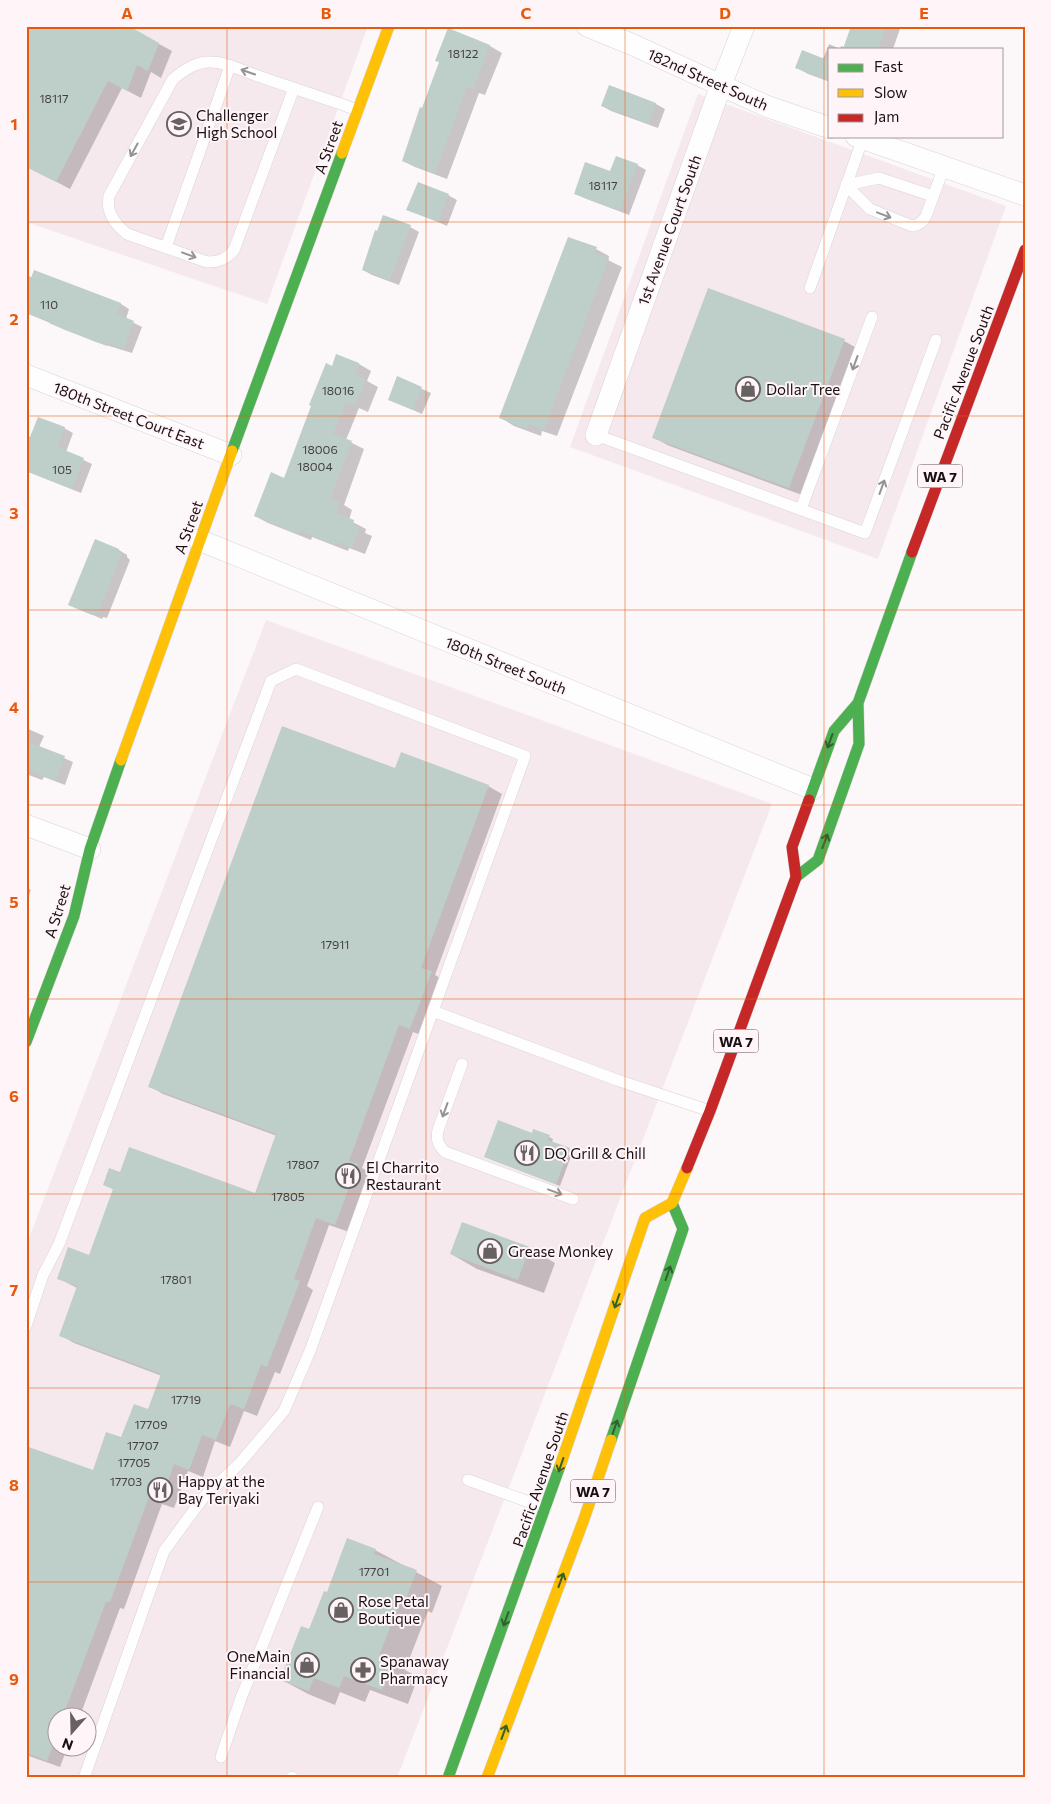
<svg xmlns="http://www.w3.org/2000/svg" width="1051" height="1804" font-family="Commissioner,sans-serif">
	<style>
		.built { fill: #f6e9ed; fill-rule: evenodd }
		.shadow { fill: #0003 }
		.building { fill: #becec9 }
		.lines { fill: none; stroke-linecap: round; stroke-linejoin: round }
		.lane-casing { stroke: #dad3d5; stroke-width: 12 }
		.street-casing { stroke: #dad3d5; stroke-width: 22 }
		.fast-casing { stroke: #dad3d5; stroke-width: 12 }
		.slow-casing { stroke: #dad3d5; stroke-width: 12 }
		.jam-casing { stroke: #dad3d5; stroke-width: 12 }
		.lane { stroke: #fffefe; stroke-width: 11 }
		.street { stroke: #fffefe; stroke-width: 21 }
		.fast { stroke: #4caf50; stroke-width: 11 }
		.slow { stroke: #ffc107; stroke-width: 11 }
		.jam { stroke: #c62828; stroke-width: 11 }
		.oneway { stroke: #979394 }
		.oneway2 { stroke: #326031 }
		.grid { fill: none; stroke: #e8590c; stroke-width: 1; stroke-opacity: 0.55 }
		.labels { text-anchor: middle; dominant-baseline: central; stroke-width: 4; stroke-linejoin: round; paint-order: stroke }
		.number-label { font-size: 12px; fill: #424040 }
		.shield { fill: #fff4f7; stroke: #5d5457; stroke-width: 1 }
		.shield-label { font-size: 14px; font-weight: bold; fill: #181012 }
		.street-label { font-size: 15px; fill: #181012; stroke: #fff4f7 }
		.poi-label { font-size: 15px; fill: #181012; stroke: #fff4f7; text-anchor: start }
		.neatline { fill: none; stroke: #e8590c; stroke-width: 2 }
		.grid-label { font-size: 16px; text-anchor: middle; font-weight: bold; fill: #e8590c }
	</style>
	<rect width="100%" height="100%" fill="#fcf7f8"/>
	<path class="built" d="M26,26H368L267,304L26,222Z
		M698,94L1006,206L878,559L570,447Z
		M266,620L772,804L397,1778H26V1246ZM58,1716H88V1746H58Z"/>
	<path class="shadow" d="M126,26L172,51L161,78L151,72L141,98L122,88L70,189L26,166Z
		M852,26H901L893,49H830V82L808,74L796,67L823,59L829,44L840,49L841,46L844,47Z
		M448,30L490,46L502,53L485,95L479,93L447,179L415,167L403,161L440,62Z
		M610,87L656,104L665,109L658,128L611,111L602,106Z
		M637,165L646,170L629,215L584,198L575,193Z
		M448,195L457,200L447,226L408,209Z
		M410,227L419,232L399,285L372,275L363,270Z
		M596,249L609,256L608,260L622,267L557,436L542,431L541,436L514,426L501,418Z
		M35,271L121,304L129,309L126,319L142,327L132,353L96,342L26,313V275L33,278Z
		M844,341L857,348L802,495L667,445L654,437Z
		M337,356L359,364L371,371L367,381L378,387L368,412L359,408L346,440L364,449L344,505L352,510L349,520L366,529L365,533L372,536L365,554L349,548L348,551L312,537L311,540L268,523L255,516L285,479Z
		M398,378L431,393L422,414L390,400Z
		M64,428L73,433L66,452L92,464L81,493L26,471L31,438Z
		M95,541L119,550L127,555V557L130,560L107,618L103,617L102,619L70,605Z
		M26,728L44,736L39,747L73,762L65,785L44,777L42,780L26,774Z
		M396,769L488,786L502,794L435,975L444,980L424,1036L413,1032L362,1168L371,1173L349,1232L329,1225L307,1286L313,1290L280,1374L275,1372L257,1416L244,1411L230,1447L215,1441L203,1477L188,1471L174,1508L162,1504L124,1609L120,1608L80,1716H58V1746H68L60,1767L26,1755V1447L93,1472L122,1439L149,1411L162,1376L74,1343L60,1335L77,1288L58,1278L90,1257L114,1190L104,1184L121,1174L255,1195L277,1136L163,1094L149,1086Z
		M26,887L31,890L26,904Z
		M534,1131L549,1137L553,1139L552,1142L573,1151L560,1186L490,1159L532,1135Z
		M529,1248L555,1263L544,1293L477,1269L451,1254Z
		M375,1550L442,1586L432,1613L428,1611L405,1670L418,1677L408,1704L370,1690L365,1702L340,1692L335,1705L308,1694L282,1680L310,1631L328,1593Z"/>
	<path class="building" d="M26,26H129L159,43L148,71L137,65L127,91L108,81L56,182L26,167Z
		M851,26H887L878,49H843Z
		M448,28L490,45L473,89L467,87L435,174L402,161L420,107L422,108L439,62L435,61Z
		M802,50L830,61V70L826,80L795,68Z
		M609,85L656,103L649,124L601,106Z
		M616,156L638,164L620,211L574,194L585,162L610,171Z
		M418,182L449,194L438,222L406,210Z
		M383,215L411,225L390,280L362,270L375,230L377,231Z
		M568,237L597,247L595,253L609,258L544,430L529,424L527,429L499,418Z
		M34,270L121,303L117,314L134,321L124,349L108,343L107,346L65,330L49,323L50,321L26,313V291Z
		M708,288L845,339L789,488L652,438Z
		M336,354L359,363L355,374L366,379L355,406L346,402L333,434L352,441L331,498L340,502L336,513L354,520L353,525L360,528L352,548L336,542L335,545L300,531L298,534L254,516L271,472L284,478L311,406L309,405L326,363L332,366Z
		M397,376L422,387L413,410L388,400Z
		M38,417L65,427L57,447L84,458L72,489L26,471V435L30,437Z
		M95,539L119,549L118,552L122,553L98,614L94,613L92,615L68,605Z
		M282,726L395,768L401,752L489,785L421,968L432,971L410,1029L399,1025L349,1161L358,1164L335,1225L316,1218L294,1279L300,1281L267,1367L261,1365L244,1409L230,1404L216,1440L202,1435L189,1470L174,1464L161,1501L149,1497L110,1602H106L63,1716H58V1732L47,1761L26,1753V1446L93,1470L106,1432L121,1437L134,1404L148,1409L161,1374L59,1336L77,1286L57,1279L68,1247L89,1255L113,1189L103,1185L109,1168L120,1172L129,1147L255,1193L276,1134L148,1087Z
		M26,741L65,756L56,781L26,769Z
		M498,1120L532,1133L533,1129L550,1135L548,1140L570,1148L556,1184L484,1157Z
		M462,1222L530,1247L518,1280L450,1254Z
		M347,1538L376,1549L374,1554L417,1570L406,1599L402,1597L379,1656L393,1661L382,1690L344,1676L339,1688L314,1678L309,1691L280,1680L301,1626L309,1629L324,1591L327,1592Z"/>
	<g class="lines">
		<defs>
			<path id="lane" d="M294,88L234,250C227,259 219,262 207,262L127,234C114,223 106,212 109,196L173,79C183,71 196,61 211,62C225,62 241,70 255,75C289,87 324,98 358,110
				M846,185L870,209L912,226C919,225 923,222 926,216L944,167
				M846,185L879,178L933,196
				M166,247L230,66
				M810,288L863,138
				M596,435L865,533L936,340
				M801,509L872,317
				M433,1011L617,1080L710,1111
				M462,1064L438,1130C436,1140 438,1145 445,1152L573,1199
				M26,1326L43,1275L59,1244L271,681L296,669L525,756L310,1351L284,1411L239,1464L203,1498L164,1551L84,1778
				M468,1480L546,1508
				M221,1757L241,1698L318,1507
				M292,1778V1777"/>
			<path id="street" d="M587,26L631,44L766,106L830,128
				M856,136L1025,195
				M26,375L231,455
				M596,435L721,85L744,26
				M199,540L813,789
				M26,825L90,849"/>
			<path id="fast" d="M232,451L342,153
				M809,800L834,731L858,703
				M796,877L818,860L859,744L858,703L912,552
				M26,1042L74,916L90,849L121,760
				M611,1440L683,1229L672,1203
				M448,1778L560,1466"/>
			<path id="slow" d="M342,153L389,26
				M121,760L232,451
				M560,1466L645,1218L672,1203L687,1168
				M487,1778L584,1519L611,1440"/>
			<path id="jam" d="M912,552L1025,250
				M687,1168L710,1111L796,877L792,847L809,800"/>
		</defs>
		<use href="#lane" class="lane-casing"/>
		<use href="#street" class="street-casing"/>
		<use href="#fast" class="fast-casing"/>
		<use href="#slow" class="slow-casing"/>
		<use href="#jam" class="jam-casing"/>
		<use href="#lane" class="lane"/>
		<use href="#street" class="street"/>
		<use href="#fast" class="fast"/>
		<use href="#slow" class="slow"/>
		<use href="#jam" class="jam"/>
	</g>
	<defs><path id="oneway-shaft" d="M-6 0H5M1.5-3L5.5 0L1.5 3" fill="none" stroke-width="1.6" stroke-linecap="round" stroke-linejoin="round" transform="scale(1.25)"/></defs>
	<g class="oneway">
		<use href="#oneway-shaft" transform="translate(248 72) rotate(-161)"/>
		<use href="#oneway-shaft" transform="translate(134 150) rotate(119)"/>
		<use href="#oneway-shaft" transform="translate(884 215) rotate(21)"/>
		<use href="#oneway-shaft" transform="translate(189 255) rotate(20)"/>
		<use href="#oneway-shaft" transform="translate(855 363) rotate(110)"/>
		<use href="#oneway-shaft" transform="translate(882 487) rotate(-70)"/>
		<use href="#oneway-shaft" transform="translate(445 1110) rotate(110)"/>
		<use href="#oneway-shaft" transform="translate(555 1192) rotate(20)"/>
	</g>
	<g class="oneway2">
		<use href="#oneway-shaft" transform="translate(830 741) rotate(110)"/>
		<use href="#oneway-shaft" transform="translate(825 841) rotate(-70)"/>
		<use href="#oneway-shaft" transform="translate(668 1273) rotate(-71)"/>
		<use href="#oneway-shaft" transform="translate(617 1301) rotate(109)"/>
		<use href="#oneway-shaft" transform="translate(615 1427) rotate(-71)"/>
		<use href="#oneway-shaft" transform="translate(561 1465) rotate(109)"/>
		<use href="#oneway-shaft" transform="translate(561 1580) rotate(-70)"/>
		<use href="#oneway-shaft" transform="translate(506 1619) rotate(110)"/>
		<use href="#oneway-shaft" transform="translate(504 1732) rotate(-70)"/>
	</g>
	<path class="grid" d="M227,26V1778M426,26V1778M625,26V1778M824,26V1778M26,222H1025M26,416H1025M26,610H1025M26,805H1025M26,999H1025M26,1194H1025M26,1388H1025M26,1582H1025"/>
	<defs>
		<symbol id="school-ring" viewBox="-11 -11 22 22"><circle r="9.5" fill="#fff4f7" stroke="#686162" stroke-width="1.5"/><path d="M0-5L7-2L0 1L-7-2ZM-4 1L0 2.5L4 1V4Q0 6-4 4Z" fill="#686162"/></symbol>
		<symbol id="shop-ring" viewBox="-11 -11 22 22"><circle r="9.5" fill="#fff4f7" stroke="#686162" stroke-width="1.5"/><path d="M-5-2.5h2.3a2.7 3.5 0 0 1 5.4 0H5L5.5 6h-11ZM-1.5-2.5h3a1.5 2.3 0 0 0-3 0Z" fill="#686162"/></symbol>
		<symbol id="restaurant-ring" viewBox="-11 -11 22 22"><circle r="9.5" fill="#fff4f7" stroke="#686162" stroke-width="1.5"/><path d="M-5-6h1v4h1v-4h1v4h1v-4h1v5L-1.5 .5V6h-2V.5L-5-1ZM5-6V6H3V1.5H1.5Q1.5-4 5-6Z" fill="#686162"/></symbol>
		<symbol id="pharmacy-ring" viewBox="-11 -11 22 22"><circle r="9.5" fill="#fff4f7" stroke="#686162" stroke-width="1.5"/><path d="M-2-6h4v4h4v4h-4v4h-4v-4h-4v-4h4Z" fill="#686162"/></symbol>
	</defs>
	<g fill-rule="evenodd">
		<use href="#school-ring" x="165" y="110" width="28" height="28"/>
		<use href="#shop-ring" x="734" y="375" width="28" height="28"/>
		<use href="#restaurant-ring" x="513" y="1139" width="28" height="28"/>
		<use href="#restaurant-ring" x="334" y="1162" width="28" height="28"/>
		<use href="#shop-ring" x="476" y="1237" width="28" height="28"/>
		<use href="#restaurant-ring" x="146" y="1476" width="28" height="28"/>
		<use href="#shop-ring" x="327" y="1596" width="28" height="28"/>
		<use href="#shop-ring" x="293" y="1651" width="28" height="28"/>
		<use href="#pharmacy-ring" x="349" y="1656" width="28" height="28"/>
	</g>
	<g class="labels">
		<g class="number-label">
			<text x="463" y="53">18122</text>
			<text x="54" y="98">18117</text>
			<text x="603" y="185">18117</text>
			<text x="49" y="304">110</text>
			<text x="338" y="390">18016</text>
			<text x="320" y="449">18006</text>
			<text x="315" y="466">18004</text>
			<text x="62" y="469">105</text>
			<text x="335" y="944">17911</text>
			<text x="303" y="1164">17807</text>
			<text x="288" y="1196">17805</text>
			<text x="176" y="1279">17801</text>
			<text x="186" y="1399">17719</text>
			<text x="151" y="1424">17709</text>
			<text x="143" y="1445">17707</text>
			<text x="134" y="1462">17705</text>
			<text x="126" y="1481">17703</text>
			<text x="374" y="1571">17701</text>
		</g>
		<g class="shield">
			<rect x="917.5" y="464.5" width="45" height="23" rx="4"/>
			<rect x="713.5" y="1029.5" width="45" height="23" rx="4"/>
			<rect x="570.5" y="1479.5" width="45" height="23" rx="4"/>
		</g>
		<g class="shield-label">
			<text x="940" y="476">WA 7</text>
			<text x="736" y="1041">WA 7</text>
			<text x="593" y="1491">WA 7</text>
		</g>
		<g class="street-label">
			<text transform="translate(708 79) rotate(24)">182nd Street South</text>
			<text transform="translate(328 147) rotate(-70)">A Street</text>
			<text transform="translate(669 230) rotate(-70)">1st Avenue Court South</text>
			<text transform="translate(963 372) rotate(-69)">Pacific Avenue South</text>
			<text transform="translate(129 415) rotate(21)">180th Street Court East</text>
			<text transform="translate(188 527) rotate(-70)">A Street</text>
			<text transform="translate(506 665) rotate(22)">180th Street South</text>
			<text transform="translate(57 911) rotate(-73)">A Street</text>
			<text transform="translate(540 1479) rotate(-71)">Pacific Avenue South</text>
		</g>
		<g class="poi-label">
			<text x="196" y="115">Challenger<tspan x="196" dy="17">High School</tspan></text>
			<text x="766" y="389">Dollar Tree</text>
			<text x="544" y="1153">DQ Grill &amp; Chill</text>
			<text x="366" y="1167">El Charrito<tspan x="366" dy="17">Restaurant</tspan></text>
			<text x="508" y="1251">Grease Monkey</text>
			<text x="178" y="1481">Happy at the<tspan x="178" dy="17">Bay Teriyaki</tspan></text>
			<text x="358" y="1601">Rose Petal<tspan x="358" dy="17">Boutique</tspan></text>
			<text x="290" y="1656" text-anchor="end">OneMain<tspan x="290" dy="17">Financial</tspan></text>
			<text x="380" y="1661">Spanaway<tspan x="380" dy="17">Pharmacy</tspan></text>
		</g>
	</g>
	<rect width="1051" height="1804" fill="none" stroke="#fff4f7" stroke-width="55"/>
	<rect x="828" y="48" width="175" height="90" fill="#fff4f7" stroke="#a3999b"/>
	<rect x="838" y="64" width="25" height="8" fill="#4caf50" stroke="#a3999b"/>
	<text x="874" y="72" font-size="15" fill="#181012">Fast</text>
	<rect x="838" y="89" width="25" height="8" fill="#ffc107" stroke="#a3999b"/>
	<text x="874" y="98" font-size="15" fill="#181012">Slow</text>
	<rect x="838" y="114" width="25" height="8" fill="#c62828" stroke="#a3999b"/>
	<text x="874" y="122" font-size="15" fill="#181012">Jam</text>
	<g transform="translate(72 1732) rotate(200)"><circle r="24" fill="#fff4f7" stroke="#a3999b"/>
	<path d="M0-4L9 19L0 12L-9 19Z" fill="#686162"/>
	<text y="-8" font-size="14" font-weight="bold" text-anchor="middle" fill="#181012">N</text>
	</g>
	<rect x="28" y="28" width="996" height="1748" class="neatline"/>
	<g class="grid-label">
		<text x="127" y="19">A</text>
		<text x="326" y="19">B</text>
		<text x="526" y="19">C</text>
		<text x="725" y="19">D</text>
		<text x="924" y="19">E</text>
		<text x="14" y="130">1</text>
		<text x="14" y="325">2</text>
		<text x="14" y="519">3</text>
		<text x="14" y="713">4</text>
		<text x="14" y="908">5</text>
		<text x="14" y="1102">6</text>
		<text x="14" y="1296">7</text>
		<text x="14" y="1491">8</text>
		<text x="14" y="1685">9</text>
	</g>
</svg>
